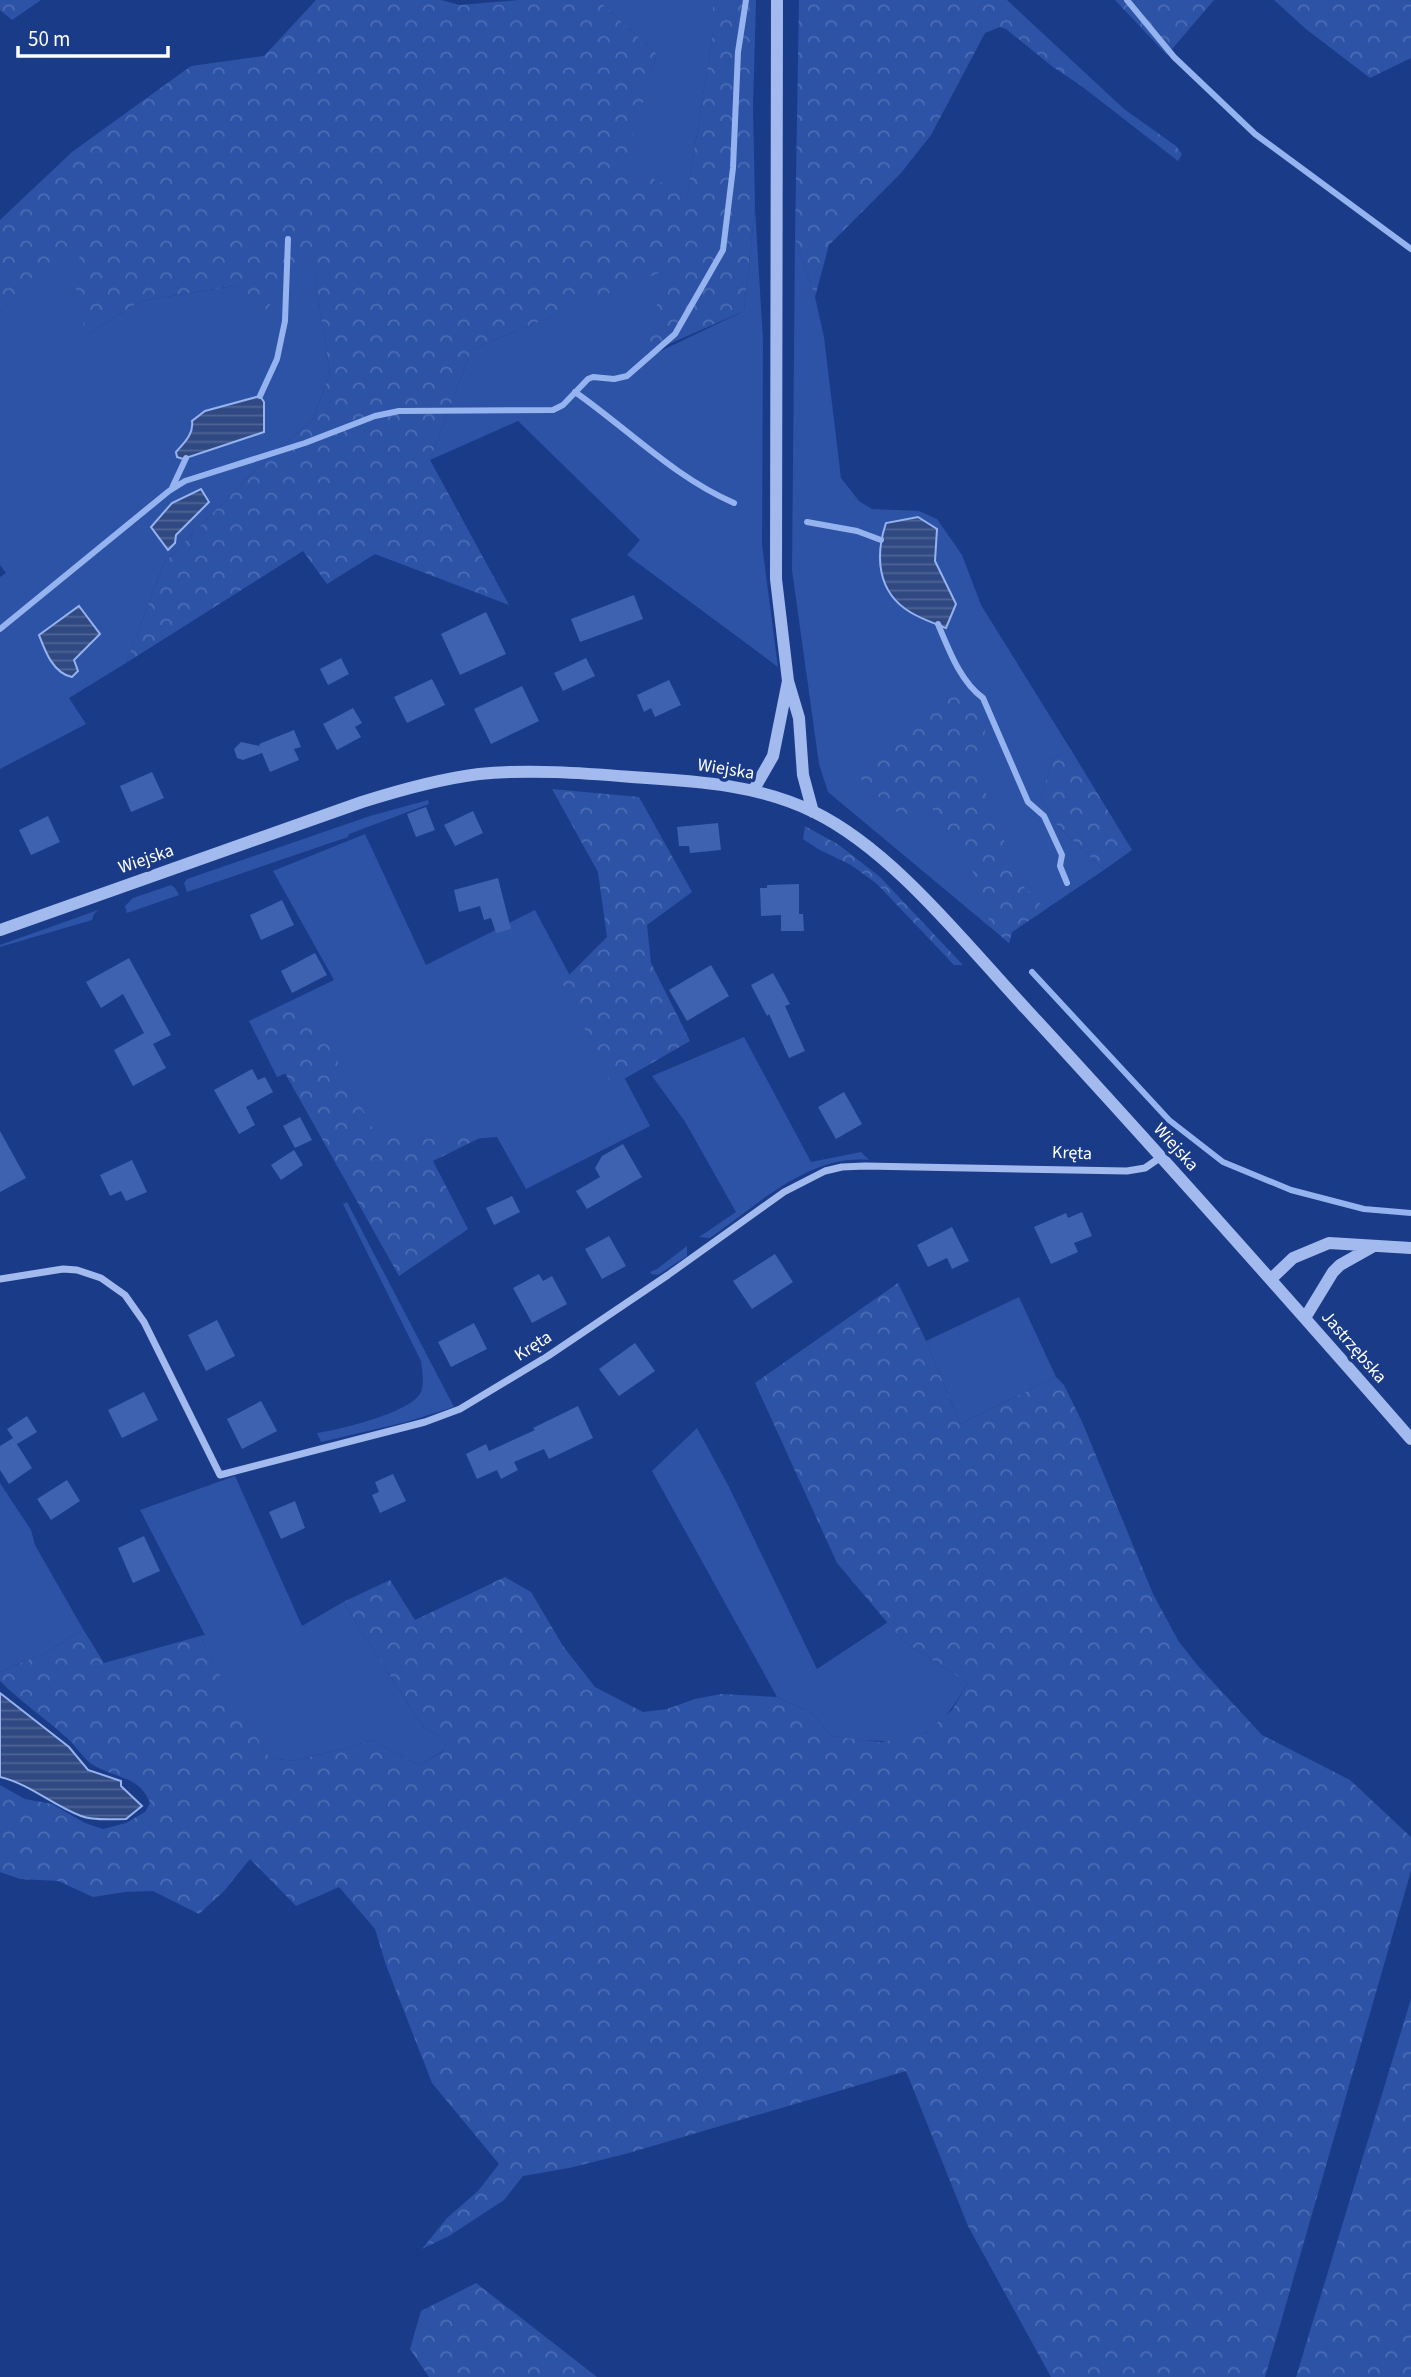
<svg xmlns="http://www.w3.org/2000/svg" width="1411" height="2377" font-family="'Source Sans 3',sans-serif">
	<style>
		.grass { fill: #2d53a7 }
		.forest { fill: url(#forest-crowns) }
		.water { fill: url(#water-rules); stroke: #95b3ef; stroke-width: 2 }
		.lines { fill: none; stroke-linecap: round; stroke-linejoin: round }
		.stream { stroke: #95b3ef; stroke-width: 6 }
		.building { fill: #3e62b0 }
		.minor { stroke: #a2baed; stroke-width: 7 }
		.tertiary { stroke: #a2baed; stroke-width: 12 }
		.labels { text-anchor: middle; dominant-baseline: central; stroke-width: 7; stroke-linejoin: round; paint-order: stroke }
		.street-label { font-size: 18px; fill: #fff; stroke: #1a3b88 }
	</style>
	<defs>
		<pattern id="forest-crowns" width="20" height="18" patternUnits="userSpaceOnUse" patternTransform="scale(1.75)"><rect width="20" height="18" fill="#2d53a7"/><path d="M2 6a3 3 0 1 1 6 0M12 15a3 3 0 1 1 6 0" fill="none" stroke="#4c6db4"/></pattern>
		<pattern id="water-rules" width="6" height="5" patternUnits="userSpaceOnUse" patternTransform="scale(1.75)"><rect width="6" height="5" fill="#304982"/><path d="M0 2.5h6" fill="none" stroke="#4f6495"/></pattern>
	</defs>
	<rect width="100%" height="100%" fill="#1a3b88"/>
	<path class="grass" d="M598,0H713V33L687,197L624,164L657,54Z
		M109,208L86,335L141,301L234,286L267,309L288,271L313,264L330,373L313,419L253,472L164,563L126,663L69,698L86,724L0,769V577L6,573L0,565V312L26,282Z
		M755,208L763,340L762,545L778,667L627,555L640,540L518,421L430,460L472,349L667,269L646,358L744,311Z
		M795,238L815,297L824,337L841,478L859,501L872,509L919,511L937,519L962,555L981,605L1071,750L1053,758L1041,797L1056,824L1104,870L1012,932L1009,943L828,792L819,764L792,570Z
		M428,800L429,804L349,834L348,837L187,892L184,883L187,879L370,816Z
		M365,834L426,965L535,910L650,1126L526,1189L497,1137L432,1142H372L324,1059L277,1077L249,1021L334,980L273,871Z
		M171,885L175,888L179,895L127,913L125,906L133,898Z
		M98,910L94,914L92,920L0,947V945Z
		M744,1037L811,1162L861,1152L869,1160C809,1154 756,1206 710,1238L699,1237L736,1212L684,1120L652,1076Z
		M347,1202L454,1407L406,1422L321,1442L317,1433C339,1430 408,1413 420,1394C425,1385 422,1371 421,1361L343,1204Z
		M687,1246V1256L658,1275L651,1274L650,1272L657,1269Z
		M1019,1297L1056,1377L960,1424L926,1341Z
		M697,1428L729,1487L817,1669L888,1622L903,1641L968,1683C958,1699 943,1725 925,1733C895,1746 862,1740 831,1736L812,1713L777,1697L652,1471Z
		M235,1476L302,1626L343,1602L423,1727L440,1736L445,1750L419,1765L371,1740L350,1747L293,1761L270,1758L232,1700L200,1636L205,1635L140,1510Z
		M0,1483L31,1530L35,1545L83,1629L47,1652L0,1672Z"/>
	<path class="forest" d="M0,0H41L12,20L0,10Z
		M316,0H441L460,5L519,0H598L657,54L625,164L687,196L713,33V0H756L753,106L755,208L744,311L644,355L666,270L472,349L430,460L509,605L375,554L327,584L303,551L126,663L164,563L253,472L313,419L330,373L313,265L288,271L267,310L234,286L141,301L86,335L72,270L107,211L27,282L0,312V220L72,152L191,66L264,56Z
		M799,0H1007L1124,109L1176,146L1182,154L1178,161L1080,85L1053,67L1006,29L1000,27L985,33L931,135L901,173L829,245L815,297L795,238Z
		M1115,0H1214L1167,55Z
		M1274,0H1411V58L1370,78L1306,29Z
		M955,691L979,708L986,726L980,759L983,786L1021,884L1046,909L1012,932L1009,943C982,922 985,901 973,872C964,850 946,828 932,808L905,816L890,808L858,776L866,757L884,744L902,725Z
		M1071,750L1132,850L1104,870L1056,824L1041,797L1053,758Z
		M552,789L639,797L692,892L647,925L651,963L690,1041L612,1086L562,982L607,937L598,872Z
		M805,826L839,845L880,877L963,965H954L877,884L851,865L818,849L803,839Z
		M286,1003L325,1037L375,1133L421,1140L500,1128L433,1161L468,1229L399,1276L263,1034Z
		M898,1283L926,1341L960,1424L1056,1377L1064,1385L1083,1424L1153,1594L1179,1642L1199,1667L1262,1735L1350,1780L1411,1837V1871L1265,2377H1051L968,2226L906,2071L629,2153L569,2168L523,2176L504,2200L449,2236L422,2249L447,2218L478,2191L499,2164L432,2083L386,1965L375,1929L339,1887L296,1906L250,1859L224,1891L199,1914L153,1891L125,1892L93,1897L58,1881L20,1879L0,1872V1785L25,1799L52,1804L85,1823L103,1829L126,1823L145,1812L150,1803C140,1776 115,1778 93,1765C84,1759 76,1746 67,1738C45,1718 21,1702 0,1681V1672L47,1652L83,1629L104,1663L200,1636L232,1699L270,1758L293,1761L350,1747L371,1740L419,1765L444,1751L440,1736L423,1727L343,1602L390,1580L415,1620L505,1577L531,1592L563,1646L595,1687L643,1712L667,1709L695,1699L721,1694L777,1697L812,1713L831,1736L881,1742L926,1733L952,1710L968,1683L903,1641L837,1563L755,1383Z
		M1411,1999V2377H1296Z
		M476,2283L597,2377H429L410,2349L421,2311Z"/>
	<path class="water" d="M260,396L264,402V432L183,459L177,457L176,452C184,443 194,434 192,421L205,411Z
		M201,489L209,502L176,535L175,543L168,550L151,527L172,503Z
		M918,517L937,529L935,561L956,604L946,628C934,623 921,619 910,612C877,592 875,556 886,523Z
		M79,606L100,634L74,660L78,671L72,677C53,673 45,651 39,635Z
		M0,1693L69,1747L88,1770L121,1781V1786L142,1806L126,1819C112,1819 94,1821 81,1816C52,1805 30,1784 0,1777Z"/>
	<g class="lines">
		<path class="stream" d="M1127,0L1174,57L1255,134L1411,249
			M575,392C628,429 674,477 734,503
			M260,396L277,359L285,321L288,239
			M172,488L186,458
			M807,522L857,531L881,540
			M938,624C949,650 960,681 983,698L1028,802L1044,816L1062,855L1060,866L1067,883
			M0,629L169,491L185,481L305,443L375,416L399,411L553,410L563,405L588,379L593,377L614,379L627,376L675,334L723,250L733,168L738,52L746,0
			M1032,972L1169,1120L1223,1162L1291,1190L1364,1209L1411,1213"/>
	</g>
	<path class="building" d="M634,595L643,619L580,642L571,619Z
		M486,612L506,654L460,675L441,634Z
		M341,658L349,674L328,685L320,669Z
		M586,658L595,676L563,691L554,673Z
		M432,679L445,705L407,723L394,697Z
		M669,680L681,705L655,717L651,708L644,712L637,695Z
		M522,686L539,721L491,744L474,709Z
		M353,708L362,723L355,727L361,737L337,750L323,724Z
		M294,730L301,747L294,749L299,760L270,772L262,753L243,760L237,758L234,749L241,742L260,746L259,744Z
		M152,772L164,798L131,812L120,786Z
		M426,807L435,830L416,837L407,814Z
		M473,811L483,833L455,846L444,825Z
		M48,816L60,842L31,855L19,830Z
		M718,823L721,850L690,853L689,846H679L677,827Z
		M498,878L511,929L496,933L491,918L484,920L480,906L459,912L454,890Z
		M799,884V914H803L804,931H781V915L761,916L760,888H767V885Z
		M282,900L294,925L261,940L250,915Z
		M315,953L327,975L292,993L281,971Z
		M129,958L171,1035L153,1044L166,1068L133,1086L114,1050L144,1033L123,994L101,1008L86,982Z
		M711,965L729,996L687,1021L669,990Z
		M773,973L790,1004L785,1006L805,1051L789,1058L769,1014L767,1016L751,985Z
		M252,1069L258,1080L265,1077L273,1092L246,1107L255,1125L239,1134L214,1090Z
		M844,1092L862,1124L836,1139L818,1107Z
		M300,1117L312,1140L295,1148L283,1126Z
		M0,1131L26,1178L0,1192Z
		M623,1144L642,1177L587,1209L576,1191L600,1177L595,1168L602,1156Z
		M294,1150L303,1165L281,1180L271,1165Z
		M132,1160L147,1192L126,1201L121,1191L110,1196L100,1175Z
		M512,1196L520,1212L494,1225L486,1208Z
		M1082,1212L1092,1236L1074,1243L1078,1252L1051,1264L1034,1227L1066,1213L1068,1218Z
		M952,1227L969,1261L952,1269L947,1258L928,1267L917,1245Z
		M609,1236L626,1266L602,1279L585,1249Z
		M775,1254L793,1282L752,1309L733,1281Z
		M539,1274L543,1281L552,1276L567,1304L532,1323L513,1288Z
		M217,1320L235,1356L206,1371L188,1335Z
		M474,1323L487,1349L451,1367L438,1342Z
		M635,1343L655,1371L619,1396L599,1369Z
		M144,1392L158,1420L122,1438L108,1410Z
		M261,1401L277,1431L242,1449L227,1419Z
		M578,1406L593,1438L549,1459L544,1449L514,1462L518,1470L501,1479L497,1470L477,1479L466,1454L486,1444L489,1451L535,1430L533,1428Z
		M27,1416L37,1432L17,1444L7,1429Z
		M13,1438L32,1468L9,1484L0,1470V1446Z
		M393,1474L406,1501L380,1513L372,1495L379,1492L375,1482Z
		M67,1480L80,1501L51,1520L37,1499Z
		M295,1501L305,1528L281,1539L269,1512Z
		M144,1536L160,1571L133,1583L118,1548Z"/>
	<g class="lines">
		<path class="minor" d="M0,1279L63,1269L77,1270L101,1278L125,1295L144,1322L220,1475L425,1422L460,1409L548,1356L668,1275L784,1192L825,1171L842,1167L865,1166L1127,1171L1145,1168L1161,1157"/>
		<path class="tertiary" d="M777,0L776,579L788,681L799,718L803,775L813,812
			M753,791L773,756L788,681
			M0,930L362,802C400,790 439,779 479,774C529,769 582,773 632,777C694,781 757,784 814,812C894,851 967,946 1028,1011C1158,1152 1285,1295 1411,1439
			M1271,1279L1293,1258L1329,1243L1411,1248
			M1305,1318L1333,1272L1340,1265L1372,1247"/>
	</g>
	<g class="labels">
		<g class="street-label">
			<text transform="translate(726 769) rotate(9)">Wiejska</text>
			<text transform="translate(146 859) rotate(-19)">Wiejska</text>
			<text transform="translate(1176 1147) rotate(48)">Wiejska</text>
			<text transform="translate(1072 1153) rotate(2)">Kręta</text>
			<text transform="translate(533 1346) rotate(-33)">Kręta</text>
			<text transform="translate(1354 1347) rotate(49)">Jastrzębska</text>
		</g>
	</g>
	<path d="M18 46v10h150v-10" fill="none" stroke="#ffffff" stroke-width="3.5"/>
	<text x="28" y="46" font-size="21" fill="#ffffff" stroke="#1a3b88" stroke-width="5" paint-order="stroke">50 m</text>
</svg>
